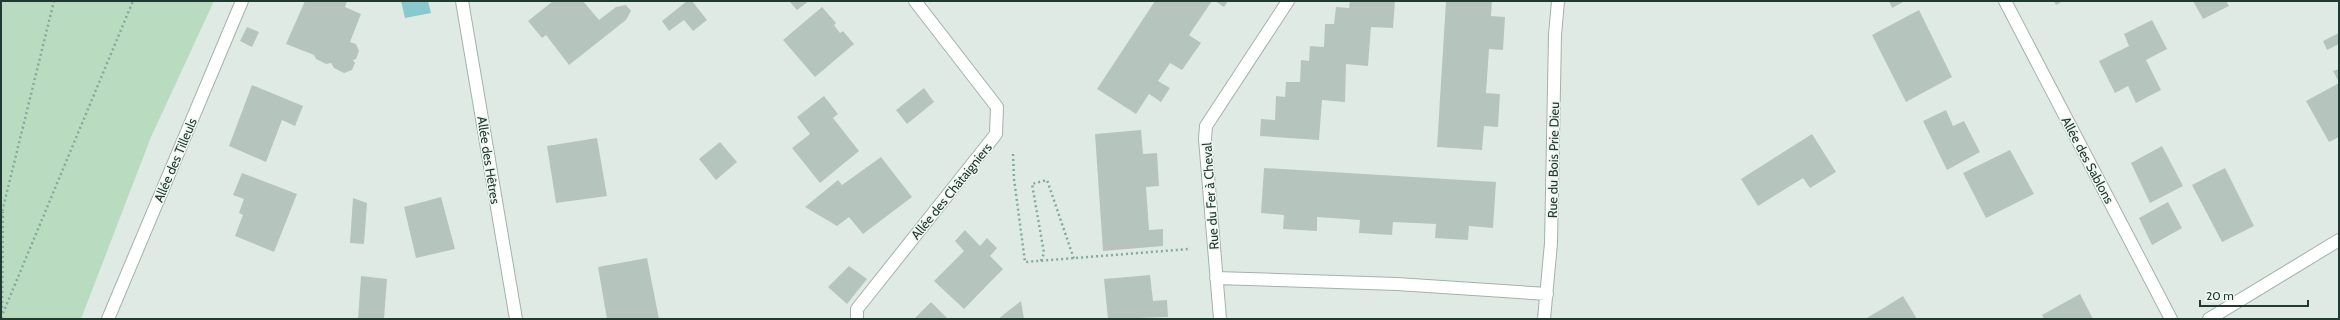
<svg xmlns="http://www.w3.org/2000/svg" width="2340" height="320" font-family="Cabin,sans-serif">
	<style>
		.green { fill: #b9dbbf }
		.water { fill: #89c9cd }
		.building { fill: #b5c5bd }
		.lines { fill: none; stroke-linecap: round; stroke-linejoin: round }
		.minor-casing { stroke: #a3b2ab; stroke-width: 14 }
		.path { stroke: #81ac9b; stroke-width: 2.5; stroke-dasharray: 2 3; stroke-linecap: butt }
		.minor { stroke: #fff; stroke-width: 12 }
		.labels { text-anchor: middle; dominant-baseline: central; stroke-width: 3; stroke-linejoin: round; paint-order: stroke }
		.street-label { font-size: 13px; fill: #213a31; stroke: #f0f7f3 }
	</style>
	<rect width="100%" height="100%" fill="#e0eae5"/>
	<path class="green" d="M1,1H214L151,137L81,319H1Z"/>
	<path class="water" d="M401,1H428L431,13L405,18Z"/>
	<path class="building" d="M305,1H347L345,7L361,14L350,42L356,44L359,51L356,59L353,60L355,63L352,70L344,73L334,68L331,63L326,64L316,59L314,55L286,44Z
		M553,1H583L599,20L616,7L626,5L631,11L626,20L569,65L546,35L542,38L528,21Z
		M687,1H692L707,20L693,31L684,20L669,31L662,21Z
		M789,1H809L797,10Z
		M1155,1H1212L1189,35L1201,43L1182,70L1170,63L1158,81L1170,88L1161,102L1149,94L1136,114L1097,89Z
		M1215,1H1228L1224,7Z
		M1350,1H1395L1393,28L1371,27L1368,66L1346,64L1345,102L1322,100L1319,140L1260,136L1261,119L1275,120L1276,96L1285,97L1286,82H1300L1301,60L1309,61L1310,46L1324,47L1325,24H1334L1336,7L1349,8Z
		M1446,1H1492L1491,16L1505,17L1503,50L1489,49L1486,93L1500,94L1498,127L1484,126L1482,150L1437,147Z
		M1889,1H1905L1892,8Z
		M2054,1H2063L2056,5Z
		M2193,1H2226L2229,6L2203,19Z
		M822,7L836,23L834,25L840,33L843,31L854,44L815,77L783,40Z
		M1919,10L1952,77L1906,102L1872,35Z
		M2152,20L2167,49L2146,60L2161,90L2136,103L2128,86L2115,93L2099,61L2129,46L2124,34Z
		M247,27L259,32L252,47L240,41Z
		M2339,33V44L2327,50L2323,41Z
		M2339,69V82L2333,71Z
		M2339,83V137L2329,142L2306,101Z
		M252,85L303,106L295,126L282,120L266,162L229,146Z
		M924,88L934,102L907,124L896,110Z
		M824,96L838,114L833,118L859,151L820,183L792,148L810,134L797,117Z
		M1946,110L1953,126L1964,121L1980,152L1947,170L1923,121Z
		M1141,130L1143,154L1157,153L1159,186L1146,187L1149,230L1163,229V246L1103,251L1095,134Z
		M1812,134L1836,172L1810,188L1803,178L1758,206L1741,179Z
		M597,138L607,196L556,203L547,146Z
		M720,142L737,162L716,180L699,159Z
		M2162,146L2183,186L2150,203L2131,163Z
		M2010,150L2034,194L1986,218L1963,173Z
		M881,157L912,197L863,234L849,217L837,226L805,207L838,180L842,185Z
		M1264,168L1496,182L1493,228L1469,226L1468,240L1435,238L1436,224L1393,222L1392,235L1359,233L1360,220L1317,217V231L1283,229L1284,215L1261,213Z
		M2225,168L2254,226L2222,242L2192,185Z
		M242,173L297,194L274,252L235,236L243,215L239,213L244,199L233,195Z
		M441,197L455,249L416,258L404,207Z
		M353,198L367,203L364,244L350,243Z
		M2168,202L2182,228L2152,245L2139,218Z
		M965,230L980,246L987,238L997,248L990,256L1003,269L964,309L934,281L964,251L955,241Z
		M647,258L659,319H607L598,267Z
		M849,266L867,279L847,304L828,287Z
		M1150,275L1153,301L1167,300L1168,317L1108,319L1104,279Z
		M361,276L387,279L384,319H358Z
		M2080,294L2093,319H2044L2042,315Z
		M1903,296L1917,319H1865L1882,309Z
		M1021,301L1024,319H998Z
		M931,302L948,319H914Z"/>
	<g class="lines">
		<defs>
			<path id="minor" d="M462,1L516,319
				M2005,1L2171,319
				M1216,278L1397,284L1547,294
				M108,319L242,1
				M857,319V309L996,134L997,107L915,1
				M1220,319L1205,139L1206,126L1288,1
				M1544,319L1551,243L1555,35L1558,1
				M2209,319L2339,240"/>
		</defs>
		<use href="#minor" class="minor-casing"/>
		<path class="path" d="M1013,154L1014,179L1025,262L1189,249
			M1,216L54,1
			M1041,261L1044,253L1032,184L1047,180L1074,259
			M2,313L3,212
			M1,318L133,1"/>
		<use href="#minor" class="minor"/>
	</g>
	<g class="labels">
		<g class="street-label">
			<text transform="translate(175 160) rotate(-67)">Allée des Tilleuls</text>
			<text transform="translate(489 160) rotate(81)">Allée des Hêtres</text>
			<text transform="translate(1553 160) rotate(-89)">Rue du Bois Prie Dieu</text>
			<text transform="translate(2088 160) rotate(62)">Allée des Sablons</text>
			<text transform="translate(951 191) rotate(-51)">Allée des Châtaigniers</text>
			<text transform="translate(1210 196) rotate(-94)">Rue du Fer à Cheval</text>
		</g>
	</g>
	<rect width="2340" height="320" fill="none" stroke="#213a31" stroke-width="4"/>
	<path d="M2200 300v6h108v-6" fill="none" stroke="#213a31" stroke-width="2"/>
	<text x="2206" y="300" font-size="12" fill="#213a31" stroke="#f0f7f3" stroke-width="3" paint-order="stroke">20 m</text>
</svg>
